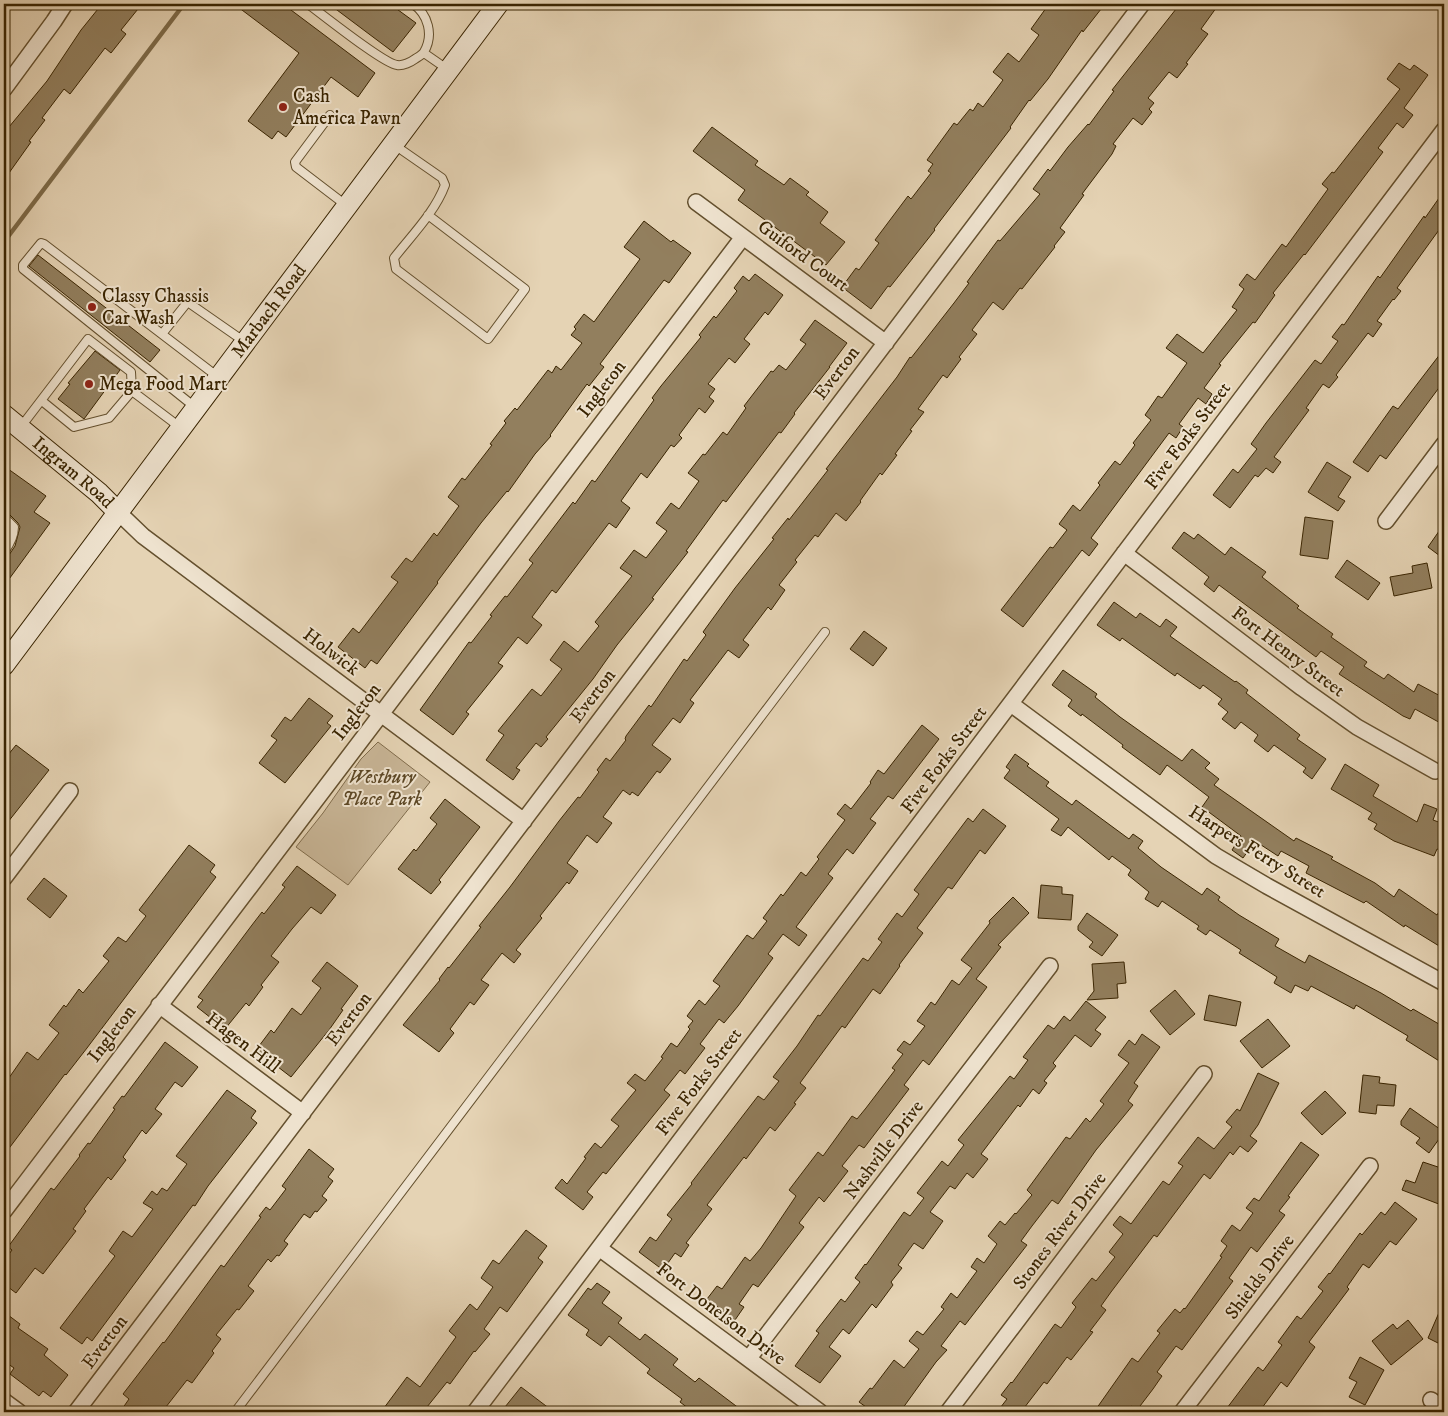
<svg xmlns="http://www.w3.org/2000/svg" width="1448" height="1416" font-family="'IM FELL DW Pica',serif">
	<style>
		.green { fill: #c8b596; stroke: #806c4c }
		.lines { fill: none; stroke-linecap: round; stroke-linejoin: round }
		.stream { stroke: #7d6a48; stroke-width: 4.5 }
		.building { fill: #927f5e; stroke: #392401 }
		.lane-casing { stroke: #64502e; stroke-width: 10 }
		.street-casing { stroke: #64502e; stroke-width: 18 }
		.secondary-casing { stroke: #392401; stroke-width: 22 }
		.lane { stroke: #eee2ce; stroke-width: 8 }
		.street { stroke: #eee2ce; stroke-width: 15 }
		.secondary { stroke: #eee2ce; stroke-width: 20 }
		.poi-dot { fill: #8f2418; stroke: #eee2ce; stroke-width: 2 }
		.labels { text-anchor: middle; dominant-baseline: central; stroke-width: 4; stroke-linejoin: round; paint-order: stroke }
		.poi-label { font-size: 19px; fill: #392401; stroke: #eee2ce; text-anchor: start }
		.street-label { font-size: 19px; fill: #392401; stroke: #eee2ce }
		.park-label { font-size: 19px; font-style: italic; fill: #5d4826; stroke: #eee2ce }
	</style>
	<rect width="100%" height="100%" fill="#e5d3b4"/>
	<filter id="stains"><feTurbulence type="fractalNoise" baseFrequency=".004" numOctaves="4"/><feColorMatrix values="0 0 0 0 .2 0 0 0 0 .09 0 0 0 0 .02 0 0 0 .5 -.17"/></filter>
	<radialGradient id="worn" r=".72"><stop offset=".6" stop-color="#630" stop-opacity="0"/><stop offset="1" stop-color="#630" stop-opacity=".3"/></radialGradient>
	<path class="green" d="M378,742L430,782L348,885L296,847L323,813L361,759Z"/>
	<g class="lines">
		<path class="stream" d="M4,242L184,4"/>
	</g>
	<path class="building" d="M102,4H142L121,30L126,34L111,53L105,48L70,94L64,89L42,118L45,120L29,141L31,142L4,180V133L47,81L81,30Z
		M234,4H283L375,73L358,97L331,77L286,137L278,131L272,139L248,121L299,53Z
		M329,4H390L416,23L393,52Z
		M1049,4H1105L1083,32L1082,30L1048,79L1030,101L1029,100L1010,127L1011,128L934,229L935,230L890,287L888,286L871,309L842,287L856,268L859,270L879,243L875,240L908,196L911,199L931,173L928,171L933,164L927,160L954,123L957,125L970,109L973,111L978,103L983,107L1003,80L993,72L1008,53L1019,62L1039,35L1031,29Z
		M1180,4H1219L1201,29L1208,34L1186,63L1188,64L1177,78L1169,72L1148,98L1154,103L1149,109L1152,112L1142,125L1133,118L1113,144L1116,146L1112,154L1082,194L1084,195L1060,228L1065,232L1054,246L1055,247L1022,289L1020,288L1003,310L993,302L972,330L977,334L959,357L961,359L947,378L943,375L918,409L924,412L910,430L912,431L895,454L897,455L882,475L880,473L860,501L861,502L846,521L836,513L818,537L815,535L795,560L797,562L779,585L785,590L771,610L768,607L743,640L749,645L739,658L728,650L690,700L694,703L680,723L673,718L652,745L671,759L660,773L657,771L638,796L632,792L630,795L623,790L603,817L612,823L597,843L587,835L567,863L578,871L569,884L567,882L540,916L542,918L516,950L521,954L514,963L502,953L481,980L489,985L474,1005L470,1002L450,1029L454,1033L439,1052L403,1025L440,980L439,979L448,967L449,968L481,927L479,926L510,887L559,821L578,797L580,798L599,772L597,770L606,758L610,761L626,740L625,739L626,736L649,705L651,707L684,659L687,661L706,635L703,632L735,588L774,539L772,538L788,518L789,520L828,470L826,469L897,377L910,357L911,358L954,303L969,283L967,282L998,240L1000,241L1040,194L1033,189L1048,169L1050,171L1068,147L1088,124L1089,125L1114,91L1112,90Z
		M1399,63L1410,70L1414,65L1428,75L1404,108L1413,115L1403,128L1397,123L1378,148L1383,152L1305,255L1304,254L1273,293L1275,295L1255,323L1253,322L1219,364L1221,365L1204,388L1212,394L1206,404L1198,398L1179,424L1183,427L1176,438L1169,433L1091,538L1098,544L1089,556L1082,550L1023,627L1001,610L1050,547L1053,548L1067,530L1059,524L1073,505L1080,511L1100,485L1098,483L1115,461L1120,465L1135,445L1133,443L1151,420L1145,415L1158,396L1162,398L1187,363L1166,348L1177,334L1203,353L1237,310L1232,307L1244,289L1239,285L1247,274L1255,280L1282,244L1286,247L1328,189L1322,184L1332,172L1334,173L1400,89L1387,79Z
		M712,127L758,161L755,165L784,185L790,178L809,192L806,195L828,212L820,223L845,242L826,265L738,200L745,190L693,151Z
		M1444,191V223L1397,288L1401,291L1394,300L1393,299L1377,321L1382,324L1373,337L1368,333L1336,375L1338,377L1329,388L1323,384L1306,408L1309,410L1274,457L1281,462L1273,473L1266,468L1258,477L1255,475L1230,508L1213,495L1233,469L1238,473L1257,449L1251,444L1266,423L1315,360L1321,364L1338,341L1332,337L1342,324L1344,325L1378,276L1380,278L1424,216L1425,218Z
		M644,221L671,242L673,240L691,253L669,283L664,280L600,364L604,367L589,386L587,384L550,435L551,436L535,454L508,492L507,491L481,523L437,582L438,583L377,664L371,660L365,668L338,647L353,628L359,633L398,582L391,577L406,558L412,562L434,533L437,536L459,506L448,497L462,478L465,480L492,445L490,444L506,423L504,421L515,408L517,410L548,370L552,373L556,366L561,370L582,343L571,335L576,329L574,327L584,314L594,322L640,259L624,247Z
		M38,255L160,350L150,362L29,266Z
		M755,274L783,295L768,315L765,312L744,339L750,344L735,363L729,358L708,384L715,389L709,397L714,401L705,413L699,408L679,435L682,438L674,447L671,445L647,478L641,473L621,501L630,508L616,528L609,523L556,593L552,590L532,617L542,625L527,644L518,637L498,663L503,666L466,712L469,714L453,735L420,710L469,642L471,643L492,616L490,615L505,596L507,597L533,563L529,560L573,502L575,504L592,480L595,482L654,400L652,398L661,386L701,337L699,335L714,316L716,318L737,291L734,288L743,276L749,281Z
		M815,320L847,343L829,367H830L794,413L795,414L781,433L779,432L726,502L723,500L686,551L688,552L652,598L654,599L617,645L593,679L546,737L548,739L541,747L536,743L516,768L520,770L513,780L486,760L504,735L498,731L532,689L541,696L562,669L550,660L564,641L578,652L599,626L595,622L632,576L620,568L634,550L646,558L667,531L656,523L671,503L679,509L699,481L688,473L703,454L705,455L723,432L727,435L746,408L744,406L771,371L773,372L779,365L786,370L806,344L800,340Z
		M1444,349V381L1386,459L1380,455L1368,472L1353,462L1393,406L1398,409Z
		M95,351L120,370L84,419L58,399L70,384L68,383Z
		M1327,462L1351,477L1338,497L1345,501L1338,511L1308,492Z
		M4,466L46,496L34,512L50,523L4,586V558L9,555L15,546L20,527L18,523L8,513L4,512Z
		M1305,517L1333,521L1328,559L1300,555Z
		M1444,524V559L1428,547Z
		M1184,532L1194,539L1198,534L1225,555L1231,547L1266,572L1262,577L1299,606L1297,608L1333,634L1331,637L1367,662L1364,666L1384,679L1388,674L1414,692L1418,684L1444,698V725L1415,709L1410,719L1403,716L1339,674L1344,667L1321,651L1316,657L1219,585L1214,592L1204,584L1209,577L1172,548Z
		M1347,560L1380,583L1368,600L1335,577Z
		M1427,563L1432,588L1394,596L1390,577L1413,573L1412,566Z
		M1114,602L1136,618L1140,613L1160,627L1166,619L1177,627L1170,636L1235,682L1236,681L1248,690L1246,693L1300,735L1297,739L1326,759L1312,779L1303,772L1306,768L1274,745L1268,752L1254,741L1258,735L1241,722L1235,729L1222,719L1228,712L1218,704L1222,699L1203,685L1200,689L1177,673L1175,676L1122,638L1120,641L1097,625Z
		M864,631L887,648L873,666L850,649Z
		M1063,670L1097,694L1095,697L1120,717L1182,761L1192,749L1210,763L1205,768L1219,779L1214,785L1294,841L1296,838L1333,857L1331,859L1375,883L1394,897L1399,889L1437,915L1444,903V949L1405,925L1404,927L1366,901L1364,903L1306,873L1309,866L1281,851L1278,856L1255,841L1243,858L1232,850L1241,836L1202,807L1209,797L1167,765L1160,775L1122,747L1123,745L1082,714L1081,716L1068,706L1072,700L1052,685Z
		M309,698L333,716L327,723L331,726L285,783L259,763L277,740L271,736L285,717L291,721Z
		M922,725L939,739L893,799L888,796L870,819L876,823L853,854L847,849L828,874L833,878L796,927L807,935L799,946L783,934L768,954L773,958L738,1006L724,1023L719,1019L700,1044L705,1048L685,1074L680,1070L664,1090L670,1095L606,1174L603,1172L587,1192L593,1197L583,1210L555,1188L562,1179L567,1184L586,1158L584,1157L595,1143L601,1148L619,1126L611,1120L636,1090L627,1083L635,1074L645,1081L663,1058L661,1057L671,1043L677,1047L690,1029L688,1027L693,1021L687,1016L699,1000L705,1005L720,986L713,981L738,947L747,935L753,939L767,921L763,918L781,894L783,896L801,872L806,876L819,859L817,857L845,820L837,814L845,804L851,809L871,783L870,782L878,770L884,774Z
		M16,745L49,770L4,827V760Z
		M1015,754L1029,764L1027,766L1049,782L1046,786L1072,805L1076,800L1129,839L1133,834L1143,841L1138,848L1161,867L1202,895L1207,888L1220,897L1218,900L1239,915L1279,939L1275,946L1305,963L1309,955L1381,993L1411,1011L1413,1009L1444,1027V1064L1406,1040L1408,1036L1356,1005L1354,1009L1311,986L1308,991L1295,985L1291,993L1274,983L1277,977L1239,953L1241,950L1210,930L1206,935L1197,929L1199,926L1162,901L1158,907L1145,899L1149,892L1128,875L1131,870L1112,856L1109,860L1068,827L1061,836L1051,830L1059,819L1004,778L1010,770L1006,767Z
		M1345,764L1379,785L1373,796L1417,822L1424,804L1437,809L1433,820L1444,824V851L1437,849L1434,856L1394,841L1374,829L1377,824L1368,819L1372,813L1331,789Z
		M445,799L480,827L439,880L441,882L431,894L398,869L414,849L416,851L437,824L430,818Z
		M983,809L1006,826L985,854L980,850L952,889L948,887L917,928L923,933L899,965L900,966L880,994L873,989L845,1028L842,1026L800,1083L806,1088L794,1103L796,1104L775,1131L770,1127L746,1159L744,1157L707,1205L712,1209L686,1243L689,1245L681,1257L675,1253L663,1270L639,1252L650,1237L656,1241L672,1219L667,1215L692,1184L691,1183L758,1096L764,1100L779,1081L773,1077L797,1046L818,1015L820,1016L863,958L868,961L882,942L878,939L897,913L902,917L919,894L914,890L968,818L973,822Z
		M189,845L215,865L210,872L216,877L87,1048L66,1075L65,1074L4,1155V1085L27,1052L38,1060L59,1033L49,1025L64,1005L66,1007L79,989L83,993L109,961L103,956L118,937L126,942L146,916L139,910Z
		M297,866L336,895L321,914L311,907L292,929L271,956L279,962L261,985L263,987L249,1006L246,1003L225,1029L197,1007L203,1000L198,997L252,925L262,912L264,914L285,887L282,885Z
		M44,878L67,896L50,918L27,899Z
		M1041,885L1062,887V894L1073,895L1071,920L1038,918Z
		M1013,897L1029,913L998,945L1001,947L976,979L987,987L929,1065L923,1060L904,1085L909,1089L864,1148L859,1145L842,1166L848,1171L838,1184L824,1202L819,1197L799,1223L804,1227L758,1287L753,1284L739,1304L744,1307L735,1320L707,1299L717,1286L722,1289L745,1257L750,1261L761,1248L796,1196L789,1190L818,1152L823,1156L852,1116L857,1119L866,1108L895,1070L892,1068L903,1054L897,1050L904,1041L910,1045L925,1026L917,1021L931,1002L935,1005L952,980L959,985L972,968L961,960L990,923L989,921Z
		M1087,913L1118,935L1102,956L1089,947L1093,942L1078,930V926Z
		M327,962L358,986L341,1009L343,1010L329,1030L291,1077L256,1050L271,1030L274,1033L292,1008L301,1015L321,988L312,981Z
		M1124,962L1126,983L1117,984L1118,998L1087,1000L1094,991L1092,964Z
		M1175,990L1195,1014L1170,1035L1150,1011Z
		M1209,995L1241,1002L1236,1026L1204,1020Z
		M1086,1001L1106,1017L1095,1030L1101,1034L1091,1047L1075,1035L1053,1063L1056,1066L1044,1081L1047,1083L1039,1094L1033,1089L1020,1107L1018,1105L981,1154L988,1159L973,1178L967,1173L955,1189L950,1186L930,1212L943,1221L923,1249L914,1243L898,1265L902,1268L891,1282L893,1285L876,1308L872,1304L849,1334L843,1329L829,1347L841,1356L820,1383L795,1366L819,1333L816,1331L841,1299L845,1302L860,1282L855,1278L865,1264L866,1265L904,1212L910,1216L924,1198L917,1193L942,1161L948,1166L964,1145L958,1140L1010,1076L1014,1079L1028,1060L1023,1057L1048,1025L1054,1029L1064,1016L1070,1021Z
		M1268,1019L1290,1046L1262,1068L1240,1041Z
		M1142,1034L1160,1047L1134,1083L1138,1086L1128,1101L1133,1105L1096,1150L1058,1204L1052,1200L1032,1226L1021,1241L1027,1245L965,1325L960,1321L941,1346L947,1350L936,1362L900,1412H873L859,1402L870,1388L872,1389L894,1360L904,1368L919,1349L909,1341L917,1331L923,1335L944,1309L941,1307L951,1293L957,1298L977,1271L971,1267L977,1258L984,1263L997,1244L988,1236L1000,1221L1005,1225L1015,1213L1016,1214L1032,1195L1027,1190L1066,1137L1070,1139L1086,1118L1090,1122L1104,1104L1100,1101L1129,1063L1118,1055L1129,1040L1135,1045Z
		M165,1042L198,1067L182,1087L175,1082L155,1109L162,1114L146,1134L142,1130L123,1157L126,1160L111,1180L108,1177L84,1209L86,1211L73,1229L76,1231L43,1274L35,1268L16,1293L4,1284V1261L12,1250L8,1247L51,1188L54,1190L80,1156L79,1155L88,1143L90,1144L115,1109L113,1108L122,1096L124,1097Z
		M1258,1073L1279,1083L1258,1125L1250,1136L1257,1141L1248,1152L1240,1146L1233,1155L1230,1152L1210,1179L1204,1174L1157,1237L1154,1235L1111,1292L1101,1306L1106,1310L1090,1331L1093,1332L1071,1360L1067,1357L1047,1384L1044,1382L1021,1412H997L1007,1399L1001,1395L1011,1382L1012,1383L1055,1324L1061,1328L1076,1307L1072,1303L1092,1278L1096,1281L1115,1257L1109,1252L1123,1234L1113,1225L1120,1216L1131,1224L1163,1181L1169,1185L1183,1166L1178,1163L1198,1137L1214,1149L1232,1127L1226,1122L1237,1109L1240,1111Z
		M1363,1075L1380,1077L1379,1083L1396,1085L1394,1106L1377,1105L1376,1114L1359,1112Z
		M227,1090L256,1111L251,1118L257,1123L208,1186L195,1206L193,1205L92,1341L87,1337L82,1344L60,1328L115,1256L109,1251L123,1231L132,1237L153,1209L143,1203L152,1191L157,1195L162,1188L167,1191L187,1164L176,1156Z
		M1325,1091L1346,1113L1322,1135L1301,1113Z
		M1410,1108L1444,1132L1429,1153L1416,1143L1420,1138L1401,1125V1121Z
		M1301,1142L1319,1155L1288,1196L1290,1197L1279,1211L1285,1215L1257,1252L1251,1247L1229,1278L1233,1281L1182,1350L1176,1346L1157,1372L1162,1376L1153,1389L1137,1410L1131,1406L1126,1412H1094L1132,1358L1138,1362L1160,1333L1157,1331L1175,1309L1180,1313L1184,1308L1185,1309L1222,1257L1220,1256L1227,1246L1221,1241L1232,1225L1240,1231L1253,1213L1246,1208L1254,1198L1259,1201Z
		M309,1149L334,1169L328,1177L333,1181L322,1196L327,1200L317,1212L315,1211L310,1218L304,1214L284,1241L288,1244L279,1256L277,1255L271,1262L268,1259L248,1286L254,1291L239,1310L237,1309L216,1335L221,1339L212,1351L214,1353L192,1383L187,1380L162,1412H120L129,1399L123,1394L163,1342L164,1343L221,1265L224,1267L261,1217L259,1216L266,1207L270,1210L286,1189L282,1186Z
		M1423,1162L1444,1169V1177L1441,1185L1444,1187V1206L1402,1190L1406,1180L1415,1183Z
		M1395,1202L1417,1219L1396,1245L1390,1241L1369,1268L1363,1264L1347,1287L1349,1289L1309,1342L1315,1347L1287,1387L1281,1382L1259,1412H1224L1258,1367L1263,1371L1282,1345L1278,1342L1297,1316L1301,1319L1323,1291L1318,1287L1329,1273L1330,1274L1360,1233L1362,1235L1381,1212L1385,1215Z
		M526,1230L547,1246L538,1258L543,1262L507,1312L500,1307L484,1329L490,1334L475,1352L474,1351L450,1384L447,1382L423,1412H381L407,1377L420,1387L456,1337L449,1331L470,1304L477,1310L493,1287L481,1278L493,1260L499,1264Z
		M597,1283L610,1292L602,1303L622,1318L618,1323L640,1340L645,1334L678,1359L673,1365L695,1382L699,1378L744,1412H708L701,1406L696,1412H693L680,1402L682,1399L647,1373L650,1369L609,1336L601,1346L586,1335L589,1330L568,1315L588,1288L591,1290Z
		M1444,1301V1346L1428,1338Z
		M4,1312L20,1324L18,1328L48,1349L44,1355L68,1375L51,1397L43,1391L39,1396L10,1374L14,1368L4,1361Z
		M1408,1320L1423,1339L1391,1365L1372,1341L1393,1324L1397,1329Z
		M1360,1357L1384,1370L1365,1405L1349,1397L1357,1382L1349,1378Z
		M521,1387L554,1412H501Z"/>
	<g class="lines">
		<defs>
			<path id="lane" d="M308,4C323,15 384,64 397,65C403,66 411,62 415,59C418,57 422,55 424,52C434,35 428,14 413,4
				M424,53L447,69
				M330,115L295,162L296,167L347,206
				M393,144L442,178L445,185C435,212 412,235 394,258L396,269L488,339L525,289L428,215
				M162,334L186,304L189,303L245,342
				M42,401L74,427L109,418L132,391
				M196,408L23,269V265L41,243L44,244L218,377
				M20,428L88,339L131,372L132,391L181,428
				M4,517L14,527C14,537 10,544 4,552
				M235,1412L825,632"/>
			<path id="street" d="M4,89L54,21L65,4
				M696,202L886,343
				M118,512L143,536L524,821
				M1386,521L1444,444
				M1124,553L1302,688L1357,727L1435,771
				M1011,704L1216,856L1267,886L1444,983
				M4,878L70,791
				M159,1005L303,1113
				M4,1211L743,237
				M599,1248L820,1412
				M749,1358L1050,966
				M1431,1400L1444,1410
				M4,1401L19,1412
				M76,1412L1142,4
				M475,1412L1444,130
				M948,1412L1204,1074
				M1182,1412L1370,1166"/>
			<g id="secondary">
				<path id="s1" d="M4,415L99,493L118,512"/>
				<path id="s2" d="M4,665L498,4"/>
			</g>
		</defs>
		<use href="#lane" class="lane-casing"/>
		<use href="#street" class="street-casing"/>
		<use href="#secondary" class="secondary-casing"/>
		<use href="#lane" class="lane"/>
		<use href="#street" class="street"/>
		<use href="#secondary" class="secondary"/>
	</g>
	<g class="poi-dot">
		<circle cx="283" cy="107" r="5"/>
		<circle cx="92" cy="307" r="5"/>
		<circle cx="89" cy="384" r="5"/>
	</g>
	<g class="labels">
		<g class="poi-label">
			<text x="293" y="96">Cash<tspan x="293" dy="22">America Pawn</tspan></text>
			<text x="102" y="296">Classy Chassis<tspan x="102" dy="22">Car Wash</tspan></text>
			<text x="99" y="384">Mega Food Mart</text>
		</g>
		<g class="street-label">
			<text transform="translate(803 256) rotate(36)">Guiford Court</text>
			<text stroke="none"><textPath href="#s2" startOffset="442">Marbach Road</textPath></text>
			<text transform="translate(837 373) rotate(-53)">Everton</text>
			<text transform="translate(602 389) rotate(-53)">Ingleton</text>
			<text transform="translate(1188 436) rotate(-53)">Five Forks Street</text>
			<text stroke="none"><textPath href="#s1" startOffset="90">Ingram Road</textPath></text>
			<text transform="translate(331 652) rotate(37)">Holwick</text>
			<text transform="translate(1288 652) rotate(37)">Fort Henry Street</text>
			<text transform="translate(593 696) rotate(-53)">Everton</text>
			<text transform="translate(357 712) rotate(-53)">Ingleton</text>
			<text transform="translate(944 760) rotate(-53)">Five Forks Street</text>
			<text transform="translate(1257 852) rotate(32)">Harpers Ferry Street</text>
			<text transform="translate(349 1019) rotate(-53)">Everton</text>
			<text transform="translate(112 1034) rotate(-53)">Ingleton</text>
			<text transform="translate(243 1043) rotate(37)">Hagen Hill</text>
			<text transform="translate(699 1082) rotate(-53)">Five Forks Street</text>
			<text transform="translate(884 1150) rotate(-53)">Nashville Drive</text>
			<text transform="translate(1060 1231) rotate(-53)">Stones River Drive</text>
			<text transform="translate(1260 1277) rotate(-53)">Shields Drive</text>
			<text transform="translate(721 1314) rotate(37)">Fort Donelson Drive</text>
			<text transform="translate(105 1342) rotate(-53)">Everton</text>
		</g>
		<g class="park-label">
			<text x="382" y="777">Westbury<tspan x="382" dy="22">Place Park</tspan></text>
		</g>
	</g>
	<rect width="1448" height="1416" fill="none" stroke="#e5d3b4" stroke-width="20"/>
	<rect x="5" y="5" width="1438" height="1406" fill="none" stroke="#392401" stroke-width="2.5"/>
	<rect x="10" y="10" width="1428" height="1396" fill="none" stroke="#392401"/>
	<rect width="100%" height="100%" filter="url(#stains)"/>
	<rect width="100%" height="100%" fill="url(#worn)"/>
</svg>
